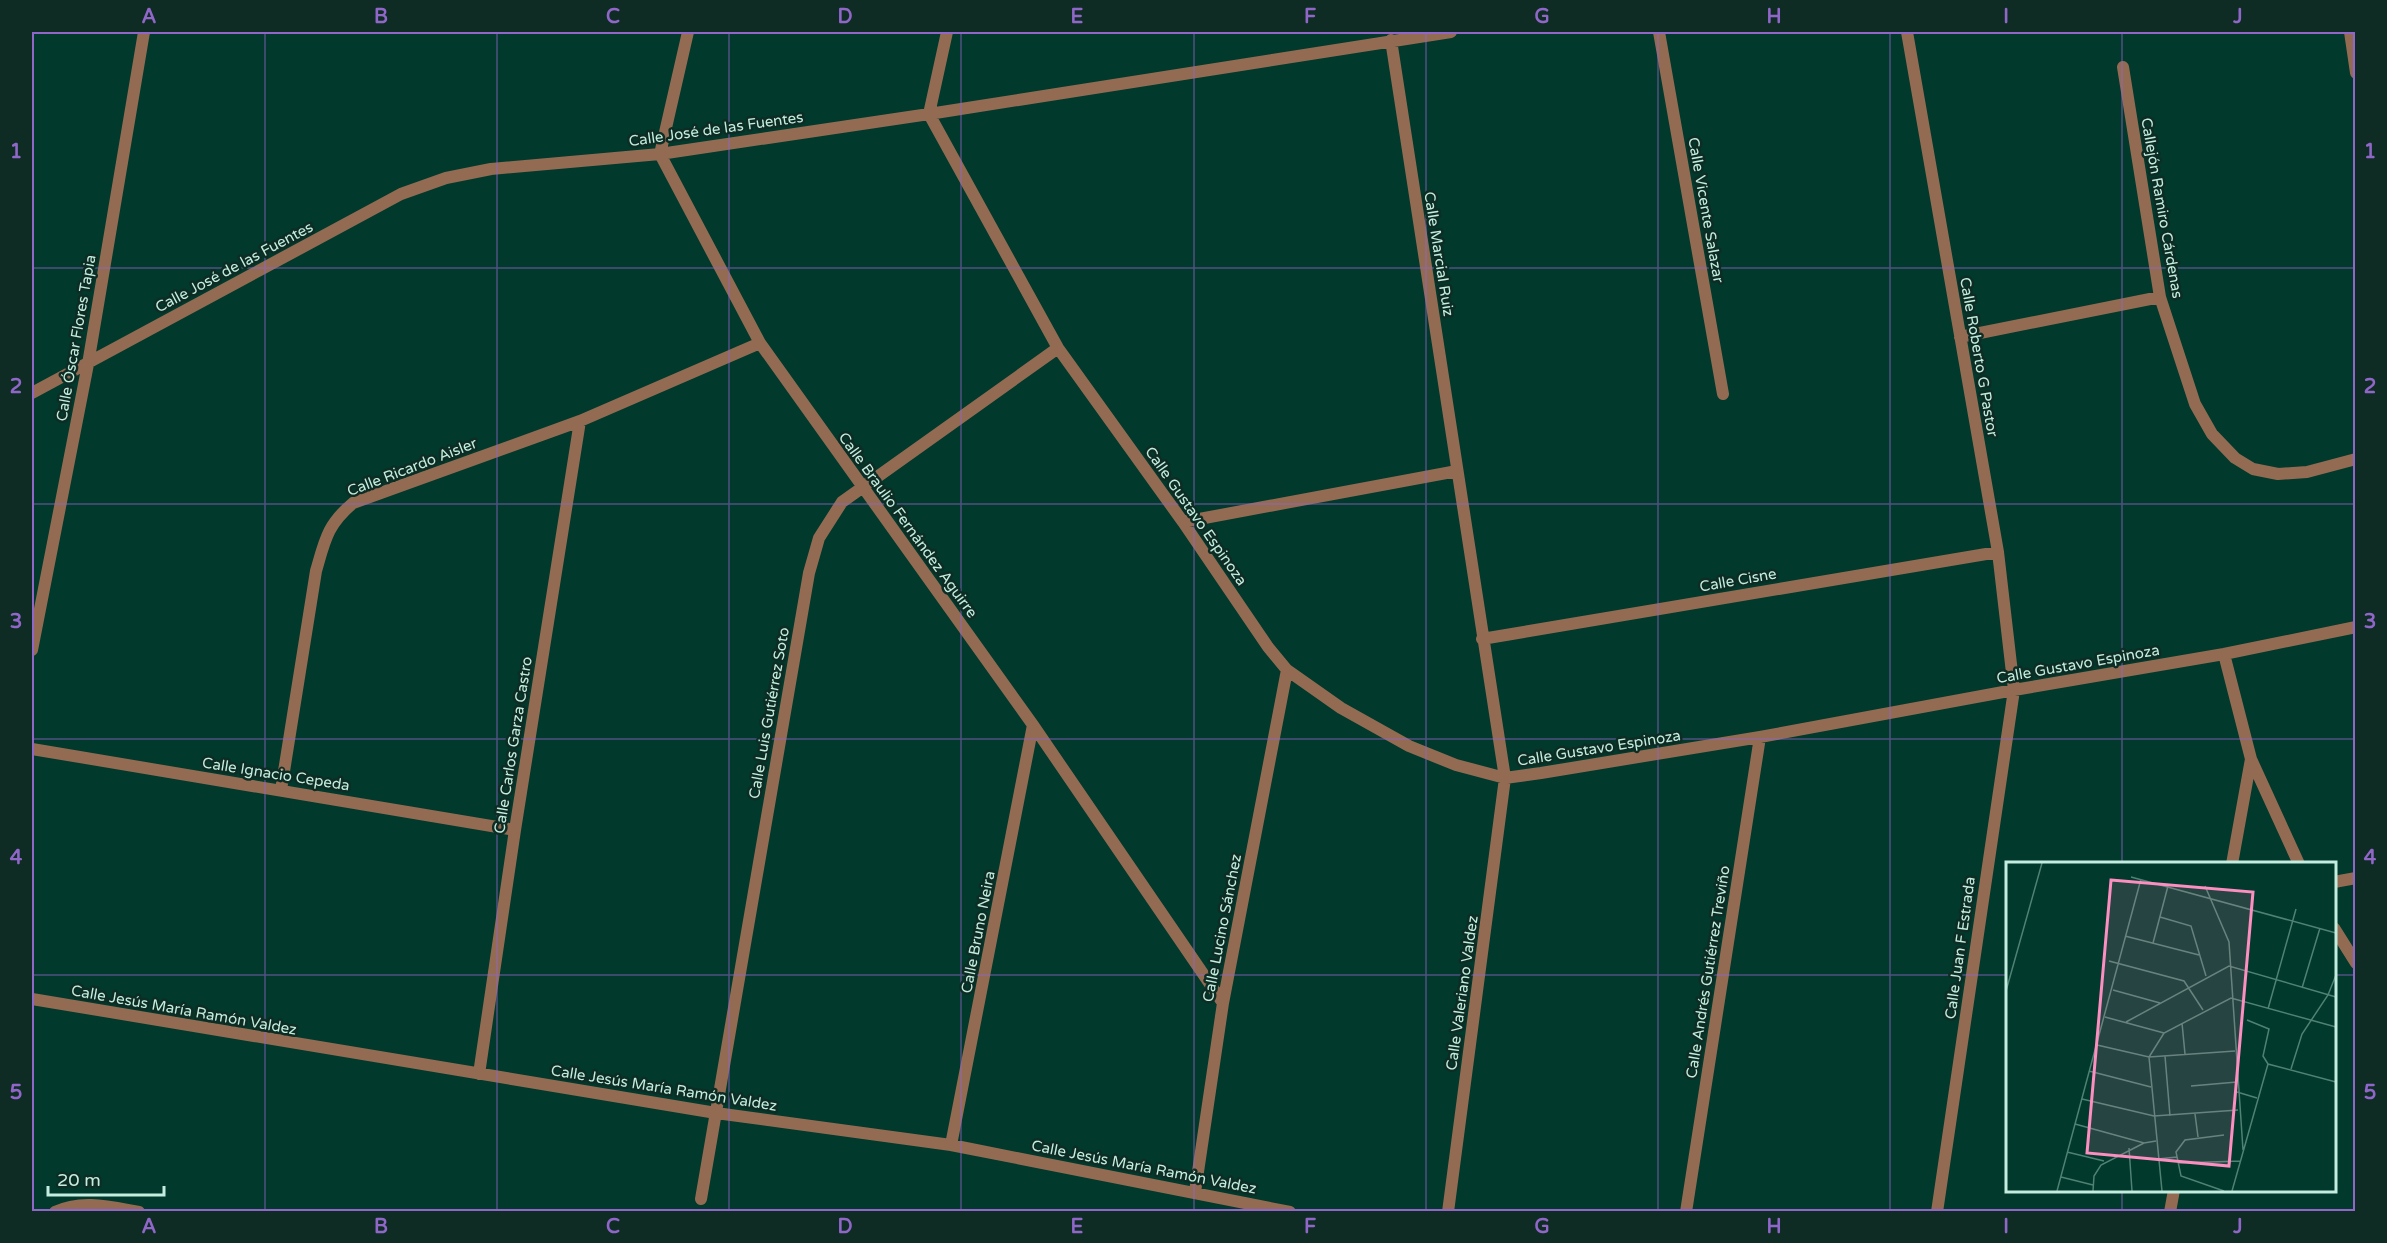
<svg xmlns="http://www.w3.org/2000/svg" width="2387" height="1243" font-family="'Varela Round',sans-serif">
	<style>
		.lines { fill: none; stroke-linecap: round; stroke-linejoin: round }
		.service { stroke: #936b52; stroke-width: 12 }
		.minor { stroke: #936b52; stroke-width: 12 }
		.grid { fill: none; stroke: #9166c9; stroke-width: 1.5; stroke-opacity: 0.55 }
		.labels { text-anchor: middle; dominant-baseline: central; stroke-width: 5; stroke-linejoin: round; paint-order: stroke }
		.street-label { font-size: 15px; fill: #c3eedf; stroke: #0e2c24 }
		.inset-road { fill: none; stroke: #4f8174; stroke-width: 1.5 }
		.view { fill: #fd8ec0; fill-opacity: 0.15; stroke: #fd8ec0; stroke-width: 3 }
		.inset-edge { fill: none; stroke: #c3eedf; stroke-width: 3 }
		.neatline { fill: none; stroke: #9166c9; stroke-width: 2 }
		.grid-label { font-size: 20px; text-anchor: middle; font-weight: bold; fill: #9166c9 }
	</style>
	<rect width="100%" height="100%" fill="#01392c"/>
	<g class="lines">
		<path class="service" d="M55,1212C82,1199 111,1207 139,1212"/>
		<path class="minor" d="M688,32L660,154L760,343L1033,725L1223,1003
			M947,32L929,114L1058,348L1183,522L1268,647L1287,670L1341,708L1409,746L1456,765L1505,778L1541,773L1760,737L2014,690L2224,654L2356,627
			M1659,32L1723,394
			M1907,32L1998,552L2014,690L1937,1212
			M2350,32L2356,73
			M1391,40L1505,778L1448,1212
			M2123,67L2160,297L2195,404L2212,434L2235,458L2253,469L2278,474L2307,472L2356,459
			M1960,337L2160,297
			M32,393L401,194L446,178L491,169L660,154L929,114L1451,32
			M1183,522L1457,471
			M1482,639L1998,552
			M32,650L88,364L144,32
			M2224,654L2251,759L2232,864
			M32,749L515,830
			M2251,759L2299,864
			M281,790L316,571C325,540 327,525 353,503L580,421L760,343
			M2334,882L2356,878
			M2334,928L2356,963
			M32,999L716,1113L951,1145L1290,1212
			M479,1074L515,830L580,421
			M951,1145L1033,725
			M1195,1192L1223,1003L1287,670
			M701,1199L809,573L819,538L842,502L1058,348
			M1686,1212L1760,737
			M2170,1212L2174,1190"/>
	</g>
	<path class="grid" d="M265,32V1212M497,32V1212M729,32V1212M961,32V1212M1194,32V1212M1426,32V1212M1658,32V1212M1890,32V1212M2122,32V864M32,268H2356M32,504H2356M32,739H2356M32,975H2008M2334,975H2356M2122,1190V1212"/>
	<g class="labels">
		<g class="street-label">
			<text transform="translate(716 129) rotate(-8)">Calle José de las Fuentes</text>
			<text transform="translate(2162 208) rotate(80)">Callejón Ramiro Cárdenas</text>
			<text transform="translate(1706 210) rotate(80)">Calle Vicente Salazar</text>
			<text transform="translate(1439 254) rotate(81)">Calle Marcial Ruiz</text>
			<text transform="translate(234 267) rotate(-28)">Calle José de las Fuentes</text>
			<text transform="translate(76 338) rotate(-80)">Calle Óscar Flores Tapia</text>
			<text transform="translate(1979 357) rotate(80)">Calle Roberto G Pastor</text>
			<text transform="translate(412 467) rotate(-21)">Calle Ricardo Aisler</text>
			<text transform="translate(1196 516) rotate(55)">Calle Gustavo Espinoza</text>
			<text transform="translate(908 525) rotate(54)">Calle Braulio Fernández Aguirre</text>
			<text transform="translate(1738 580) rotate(-10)">Calle Cisne</text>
			<text transform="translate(2078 664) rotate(-10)">Calle Gustavo Espinoza</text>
			<text transform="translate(769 713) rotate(-80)">Calle Luis Gutiérrez Soto</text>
			<text transform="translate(513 745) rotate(-81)">Calle Carlos Garza Castro</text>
			<text transform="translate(1599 748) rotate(-9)">Calle Gustavo Espinoza</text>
			<text transform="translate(276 774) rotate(9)">Calle Ignacio Cepeda</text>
			<text transform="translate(1222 928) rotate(-79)">Calle Lucino Sánchez</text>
			<text transform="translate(978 932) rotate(-79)">Calle Bruno Neira</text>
			<text transform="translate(1960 948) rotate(-82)">Calle Juan F Estrada</text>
			<text transform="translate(1708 972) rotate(-81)">Calle Andrés Gutiérrez Treviño</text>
			<text transform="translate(1462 993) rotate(-82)">Calle Valeriano Valdez</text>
			<text transform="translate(184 1010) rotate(10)">Calle Jesús María Ramón Valdez</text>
			<text transform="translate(664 1088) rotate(9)">Calle Jesús María Ramón Valdez</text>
			<text transform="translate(1144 1167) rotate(11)">Calle Jesús María Ramón Valdez</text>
		</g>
	</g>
	<g transform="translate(2006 862)">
		<rect width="330" height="330" fill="#01392c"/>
		<path class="inset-road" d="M125,15L330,71M199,24L223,80L237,288M154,55L185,64L200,114M119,74L193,93M147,81L162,24M103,99L178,119L197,148M296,126L314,66M107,128L154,141M0,129L36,1M262,147L290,47M99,155L158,171M241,158L263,167L257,194L262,202L330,220M120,160L223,104L330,135M176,161L179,192M91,183L143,195L229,189M159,194L164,254M285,207L296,172L322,133L330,113M83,209L145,225M185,224L231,220M231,230L251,236M76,237L148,254L232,248M189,252L192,275M69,262L138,281L150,279M218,273L179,278L170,290L175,314L218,329M123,286L126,329M61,290L98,299M152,297L171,295M172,301L235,299M55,315L87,323M51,329L135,17M87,329L88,314L95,303L138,281M156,329L143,195L158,171L225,136L330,165M226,329L262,202"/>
		<path class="view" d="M105,18L247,30L223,304L81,291Z"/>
		<rect width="330" height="330" class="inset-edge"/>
	</g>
	<rect width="2387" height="1243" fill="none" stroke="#0e2c24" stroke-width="66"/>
	<path d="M48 1186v9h116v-9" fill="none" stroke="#c3eedf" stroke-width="3"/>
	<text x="57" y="1186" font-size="18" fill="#c3eedf" stroke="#0e2c24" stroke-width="4.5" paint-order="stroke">20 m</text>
	<rect x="33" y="33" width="2321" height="1177" class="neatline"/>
	<g class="grid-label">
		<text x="149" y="23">A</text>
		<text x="381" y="23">B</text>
		<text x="613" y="23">C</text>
		<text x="845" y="23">D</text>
		<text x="1077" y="23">E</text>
		<text x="1310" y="23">F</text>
		<text x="1542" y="23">G</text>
		<text x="1774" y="23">H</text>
		<text x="2006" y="23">I</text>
		<text x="2238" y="23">J</text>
		<text x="16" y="158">1</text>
		<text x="2370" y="158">1</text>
		<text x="16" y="393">2</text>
		<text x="2370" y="393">2</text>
		<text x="16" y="628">3</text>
		<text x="2370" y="628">3</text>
		<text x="16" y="864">4</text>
		<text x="2370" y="864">4</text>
		<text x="16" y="1099">5</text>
		<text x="2370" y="1099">5</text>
		<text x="149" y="1233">A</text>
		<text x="381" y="1233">B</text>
		<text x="613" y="1233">C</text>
		<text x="845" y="1233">D</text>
		<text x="1077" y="1233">E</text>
		<text x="1310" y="1233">F</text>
		<text x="1542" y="1233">G</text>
		<text x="1774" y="1233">H</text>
		<text x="2006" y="1233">I</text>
		<text x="2238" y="1233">J</text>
	</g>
</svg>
